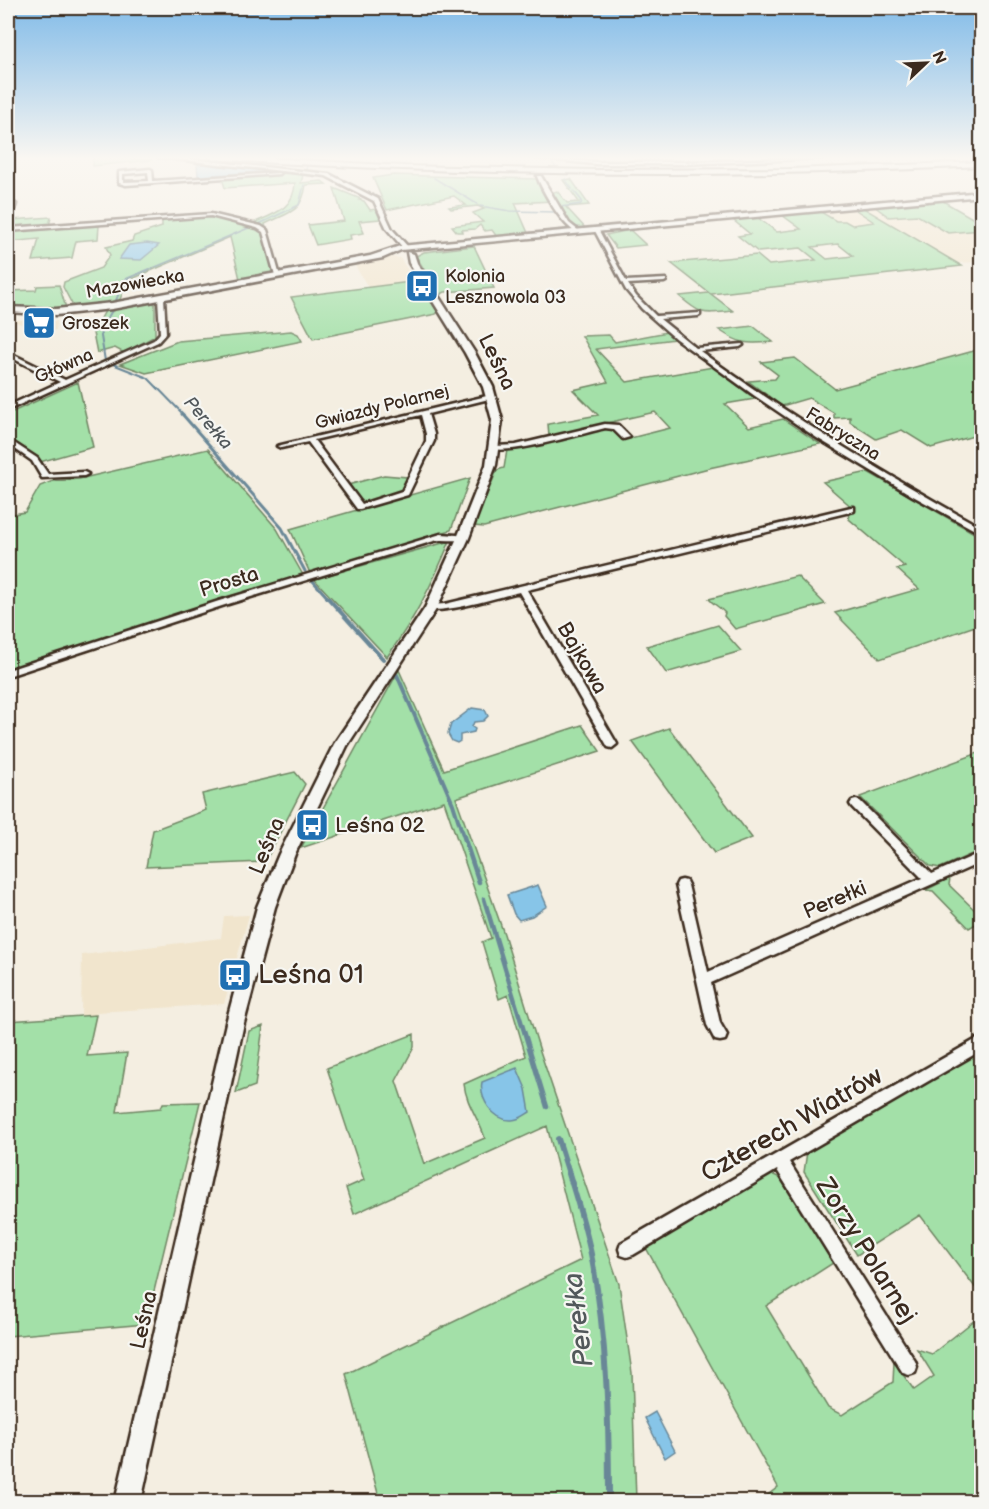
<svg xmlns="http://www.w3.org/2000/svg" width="989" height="1509" font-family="'Balsamiq Sans',sans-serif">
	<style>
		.built { fill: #f1e5cd }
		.green { fill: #a3e0a8; stroke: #6f8563; stroke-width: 1.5; fill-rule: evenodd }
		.water { fill: #87c5e8; stroke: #698797; stroke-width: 1.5 }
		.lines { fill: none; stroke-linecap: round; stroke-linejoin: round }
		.stream-far5 { stroke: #698797; stroke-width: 1.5 }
		.stream-far4 { stroke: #698797; stroke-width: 2 }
		.stream-far3 { stroke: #698797; stroke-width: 3 }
		.stream-far2 { stroke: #698797; stroke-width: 4 }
		.stream-far1 { stroke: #698797; stroke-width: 4.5 }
		.stream { stroke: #698797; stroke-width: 6 }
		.street-casing { stroke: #3b2a1e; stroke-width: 5 }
		.secondary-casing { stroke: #3b2a1e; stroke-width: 5 }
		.highway-casing { stroke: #3b2a1e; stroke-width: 4 }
		.street { fill: #f6f6f2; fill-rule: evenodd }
		.secondary { fill: #f6f6f2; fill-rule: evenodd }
		.highway { fill: #f6f6f2; fill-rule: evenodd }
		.labels { text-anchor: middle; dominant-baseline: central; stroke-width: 4.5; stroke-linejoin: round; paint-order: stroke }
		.far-poi-label { font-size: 18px; fill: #3b2a1e; stroke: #f6f6f2; text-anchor: start }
		.far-street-label { font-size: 18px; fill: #3b2a1e; stroke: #f6f6f2 }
		.far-water-label { font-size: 18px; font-style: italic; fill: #52585b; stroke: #f6f6f2 }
		.street-label { font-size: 21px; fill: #3b2a1e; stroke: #f6f6f2 }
		.poi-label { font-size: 21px; fill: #3b2a1e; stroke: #f6f6f2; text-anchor: start }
		.near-poi-label { font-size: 26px; fill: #3b2a1e; stroke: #f6f6f2; text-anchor: start }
		.near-street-label { font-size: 26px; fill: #3b2a1e; stroke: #f6f6f2 }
		.near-water-label { font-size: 27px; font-style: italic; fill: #52585b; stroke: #f6f6f2 }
	</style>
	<rect width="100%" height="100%" fill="#f4eee1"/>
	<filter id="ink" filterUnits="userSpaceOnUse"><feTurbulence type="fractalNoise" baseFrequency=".0167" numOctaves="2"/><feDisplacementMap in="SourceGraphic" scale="12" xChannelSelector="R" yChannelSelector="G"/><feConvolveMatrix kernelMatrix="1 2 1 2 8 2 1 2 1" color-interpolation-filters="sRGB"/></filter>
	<g filter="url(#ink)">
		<path class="built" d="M874,206L889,217L917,215L948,233L981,230V262L955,263L864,209Z
			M850,209L856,210L875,222L852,225L845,221H836L821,212Z
			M391,257L400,258L411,275L418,281L368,287L354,264Z
			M48,316L49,321H57L56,330L39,332L14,321Z
			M249,915L224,1004L97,1012L96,1015L81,1016L82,955L221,938L224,916Z"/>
		<path class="green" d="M93,157L153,160L93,166Z
			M293,173L303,175L301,183L322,181L326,184L306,185C302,213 289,212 265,224L266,228L251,224C273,214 294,210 295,183L225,188L222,178Z
			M393,175L538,179L552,201L515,203L528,233L497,237L492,230L485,231L480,225L475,229L462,230L463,232H457L452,226L483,222L473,213L484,209L478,206L451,209L449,207L466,205L454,196L387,210L373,178Z
			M571,179L589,205L566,207L587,230L568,224L551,193L557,191L567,203L579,202L563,180Z
			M334,188L361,199L359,200L364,201L370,210L376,209L380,219L359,221L364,233L350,235L351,239L316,245L308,225L344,221Z
			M941,200L981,223V230L948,233L917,215L889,217L874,206Z
			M866,207L865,209L962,266L711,294L733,311C703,314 702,316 679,296L709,293L671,263L757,255L769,265L816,260L801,248L758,252L738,236L750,234L733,220L758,218L777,232L801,229L782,215L821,212L836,221H845L852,225L874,222L853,208ZM838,244L853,256L827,259L812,247Z
			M209,216L256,227L263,231L274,272L240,279L230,237L127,281L119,302L74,308L63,287L64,282L101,268L110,255L106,247L132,241L134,236L162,227V220Z
			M51,217L49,226L9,228L12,220Z
			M95,225L99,226L98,239L76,241L72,258L33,261L39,239L8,242V233L13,231Z
			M630,230L646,245L616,248L606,235Z
			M474,246L494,288L445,292L439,295L416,256L424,252Z
			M418,281L438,312L436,314L313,339L291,297Z
			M59,285L66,308L50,309L8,306V291L36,290L37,286Z
			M151,302L155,304V336L124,353L115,348L97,353L93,333L105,311Z
			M753,326L773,342C747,344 741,345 719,330Z
			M291,331L298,334L302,341L146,373L120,364L178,341Z
			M667,332L675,339L596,349L627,382L713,367L755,399L725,404L749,427L783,419L820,444L709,468L484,527L474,526L497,470L504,468L507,450H516L606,429L613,431L623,440L670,428L655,412L549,436L548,424L598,415L573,390L608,382L582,336L609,335L615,342Z
			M981,349V434L931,448L902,430L876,439L850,422V417L834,418V413L809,398L782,406L748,381L775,379L778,375L761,362L795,358L835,389Z
			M78,382L93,447L40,462L8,436V414Z
			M208,449L277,529L303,575L224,598L8,670V515L25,512L40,486L53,481L79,479Z
			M868,472L981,537V624L880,659L835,613L919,589L897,569L905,567L849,519L848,512L854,509L823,482Z
			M384,475L407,477L399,495L369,503L361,502L348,485Z
			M470,478L451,530L310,573L290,529Z
			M450,541C431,587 416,616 387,657L314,579Z
			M797,576L825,604L735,629L724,616L725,613C720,607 714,605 709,599Z
			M718,625L741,651L666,673L647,646Z
			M399,670L444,770L582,725L600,751L456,798L504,934L540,1051L619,1284L632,1373L636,1501H380L346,1374L581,1260L547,1126L354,1214L346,1188L364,1180L327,1068L414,1034V1047L396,1081L424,1164L485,1138C479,1119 466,1104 464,1084L526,1056L508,995L499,999L482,942L491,938L444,801L301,848Z
			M669,728L752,838L714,853L632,741Z
			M981,752V850L940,868L930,866L860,797Z
			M295,772L305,784L265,862L146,867L153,830L206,810L202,794Z
			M950,878L949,885L981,916V921L969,928L933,891L926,890Z
			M96,1015L87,1056L127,1053L117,1112L161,1108L163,1103L200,1102L146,1324L8,1336V1021Z
			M263,1026L255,1086L236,1093L249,1031Z
			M981,1048V1295L920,1215L857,1255L804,1172L807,1152Z
			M772,1174L780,1178L833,1263L766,1306L828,1408L842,1415L893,1382L894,1362L914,1390L934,1376L917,1349L932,1354L981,1315V1501H760L778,1487L645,1246Z"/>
		<path class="water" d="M204,164L268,171H269L198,176L197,165Z
			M147,243L159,245L141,260L119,259L129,245Z
			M472,708L485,710L488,716L483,721L474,722L472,727L475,729L474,732L460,735V741L457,743L452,741L448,734L451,724Z
			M538,885L547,906L532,916L519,920L514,914L507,895Z
			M517,1068L526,1089L530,1112C525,1115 519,1120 512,1120C493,1121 479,1098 482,1082Z
			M655,1412L675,1451L665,1458L645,1418Z"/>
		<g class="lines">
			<path class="stream-far5" d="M837,159L878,157
				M551,161L555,166
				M306,170L309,157
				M434,178L477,204
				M565,179L572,189
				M574,191L582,201L581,204L560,207L570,224L584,230
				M480,206L510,211L556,212
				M744,214L919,197
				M257,225L299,205L304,185
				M146,271L251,227"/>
			<path class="stream-far4" d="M115,303L124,280L150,269
				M113,309L100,330L105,361L148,378L184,415"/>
			<path class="stream-far3" d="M182,414L282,528L305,571
				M312,580L329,599"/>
			<path class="stream-far2" d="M327,597L383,659
				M397,675L453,804L462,832"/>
			<path class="stream-far1" d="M462,831L479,882
				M484,899L547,1107"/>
			<path class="stream" d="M558,1139C570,1177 583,1215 591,1254C607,1335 609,1419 609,1502"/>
			<defs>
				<path id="street" d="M157,157H170L329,174L378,199L392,229L409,248L404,249L387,229L374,201L326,176Z
					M526,157L596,162H682L852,157L682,164H596Z
					M150,169L152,170L153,181L278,173L280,174L126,185L119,183V172ZM148,172L149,181L123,182V174Z
					M537,176H541L569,223L579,231V233C565,231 541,189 537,176Z
					M14,203L16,204L10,224L8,225V217L12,204Z
					M211,214L261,226L267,230L280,276L275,275L263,232L257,228L211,216L8,231V228Z
					M594,229H598L626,281L666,279V281L664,282L628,284L636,296L656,316L700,313V315L698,316L660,319L696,348L742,344L743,345L740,347L700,351C790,417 885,474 982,528V534L913,496L817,438L755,396L676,339L642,309L626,290Z
					M161,295L164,297L166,333L158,342L8,410V406L60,382L8,356V352L65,380L154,340L160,333L158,297Z
					M491,395L493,396V398L428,414L434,434V441L408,495L360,509H357L308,442L281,448L277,446ZM421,415L426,434V441L402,491L362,504L314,440Z
					M605,424L618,425L630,437L623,439L613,429L605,428C585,433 506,456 491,448L495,446L516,445Z
					M8,439L37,458L48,474L84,472L88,474L84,476L42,478L32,461L8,444Z
					M851,507H854V511L527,590L617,744L612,748L608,747L519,592C503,596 437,616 427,608L431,605L445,604Z
					M441,534L457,535L467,538C459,543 444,538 434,541L225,605L8,676V670L219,601Z
					M856,800L860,801L932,874L982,852V862L711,983L720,1023L727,1035L725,1040L720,1041L715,1040L707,1025L676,885L678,881L682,880L686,881L688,885L708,972L922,878L852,807L850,804L852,801Z
					M982,1036V1050L789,1162L915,1361L917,1367L915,1373L909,1375L903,1373L777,1170L633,1255L627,1257L621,1255L619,1249L621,1243Z"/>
				<path id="secondary" d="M982,192V196L401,250L383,258L112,309L56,315L8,312V307L56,309L112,303L370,256L400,246Z
					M407,252L414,254L417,263L475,353L493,387L502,420L496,465L469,538L437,608L347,746L295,854L275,907L244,1023L141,1502H115L226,1023L257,907L279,854L334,744L425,608L457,538L486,465L492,420L483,387L465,353L409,263Z"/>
				<path id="highway" d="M209,157H249L405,166L597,170L789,169L982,162V166C725,179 469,176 213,159Z"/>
			</defs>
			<use href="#street" class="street-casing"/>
			<use href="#secondary" class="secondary-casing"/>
			<use href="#highway" class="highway-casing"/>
			<use href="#street" class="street"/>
			<use href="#secondary" class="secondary"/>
			<use href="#highway" class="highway"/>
		</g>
	</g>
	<linearGradient id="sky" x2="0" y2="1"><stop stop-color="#81bbe8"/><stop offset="0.43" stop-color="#faf7f2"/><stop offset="1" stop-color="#faf7f2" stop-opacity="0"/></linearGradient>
	<rect width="989" height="368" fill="url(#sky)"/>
	<defs>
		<symbol id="bus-square" viewBox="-11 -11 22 22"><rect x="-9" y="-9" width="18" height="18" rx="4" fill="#1f6fb2" stroke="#f6f6f2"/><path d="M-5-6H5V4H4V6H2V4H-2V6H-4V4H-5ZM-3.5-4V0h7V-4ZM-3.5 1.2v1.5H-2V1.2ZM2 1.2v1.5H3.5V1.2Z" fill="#fff"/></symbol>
		<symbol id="supermarket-square" viewBox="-11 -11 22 22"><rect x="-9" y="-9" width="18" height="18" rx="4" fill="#1f6fb2" stroke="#f6f6f2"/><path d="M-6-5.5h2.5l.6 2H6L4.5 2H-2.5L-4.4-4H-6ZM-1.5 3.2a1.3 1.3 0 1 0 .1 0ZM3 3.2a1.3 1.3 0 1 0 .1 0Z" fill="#fff"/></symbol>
	</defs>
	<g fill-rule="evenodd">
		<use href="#bus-square" x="403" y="267" width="38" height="38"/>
		<use href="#supermarket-square" x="20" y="304" width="38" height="38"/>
		<use href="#bus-square" x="293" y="806" width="38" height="38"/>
		<use href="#bus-square" x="216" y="956" width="38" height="38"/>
	</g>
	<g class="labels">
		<g class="far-poi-label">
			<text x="445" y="276">Kolonia<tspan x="445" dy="21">Lesznowola 03</tspan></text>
			<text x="62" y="323">Groszek</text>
		</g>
		<g class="far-street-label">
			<text transform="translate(135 284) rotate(-10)">Mazowiecka</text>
			<text transform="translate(64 366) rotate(-24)">Główna</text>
			<text transform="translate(382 407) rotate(-14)">Gwiazdy Polarnej</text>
			<text transform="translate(843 434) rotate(32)">Fabryczna</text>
		</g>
		<g class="far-water-label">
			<text transform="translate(208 423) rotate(49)">Perełka</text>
		</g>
		<g class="street-label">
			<text transform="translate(497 362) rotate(64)">Leśna</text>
			<text transform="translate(229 582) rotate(-17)">Prosta</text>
			<text transform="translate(582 658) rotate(60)">Bajkowa</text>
			<text transform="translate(267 846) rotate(-67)">Leśna</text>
			<text transform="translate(835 900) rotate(-23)">Perełki</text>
			<text transform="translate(144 1320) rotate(-77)">Leśna</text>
		</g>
		<g class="poi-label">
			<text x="335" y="825">Leśna 02</text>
		</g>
		<g class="near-poi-label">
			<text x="258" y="975">Leśna 01</text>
		</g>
		<g class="near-street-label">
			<text transform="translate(792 1125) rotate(-30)">Czterech Wiatrów</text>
			<text transform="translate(866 1251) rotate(58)">Zorzy Polarnej</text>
		</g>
		<g class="near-water-label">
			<text transform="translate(579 1320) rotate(-97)">Perełka</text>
		</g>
	</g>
	<rect width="989" height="1509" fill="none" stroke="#f6f6f2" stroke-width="30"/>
	<rect x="15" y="15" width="959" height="1479" fill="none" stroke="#3b2a1e" stroke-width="2" filter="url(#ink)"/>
	<g transform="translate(926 63) rotate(67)" stroke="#f6f6f2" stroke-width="4.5" paint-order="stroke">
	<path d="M0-4.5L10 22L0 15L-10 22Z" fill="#3b2a1e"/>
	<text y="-9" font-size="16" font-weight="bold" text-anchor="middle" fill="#3b2a1e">N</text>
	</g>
</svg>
